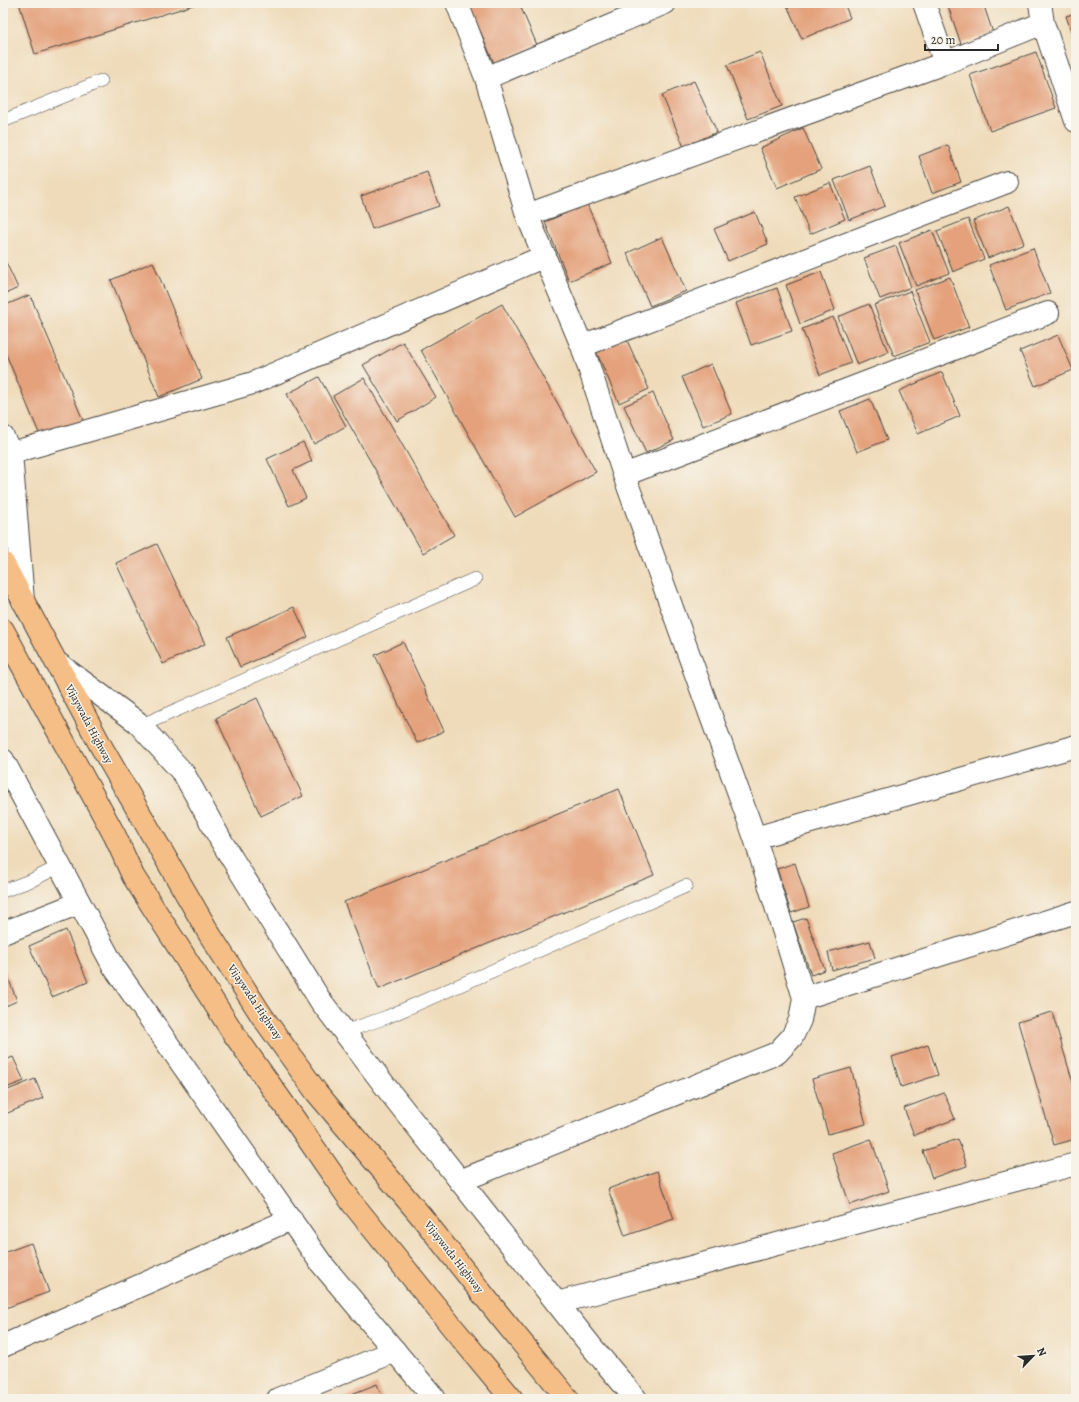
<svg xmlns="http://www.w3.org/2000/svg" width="1079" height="1402" font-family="Alegreya,serif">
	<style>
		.building { fill: #e4a17c }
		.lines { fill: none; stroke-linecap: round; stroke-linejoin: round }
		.service-casing { stroke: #484540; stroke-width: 14 }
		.minor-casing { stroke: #484540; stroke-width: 24 }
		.tertiary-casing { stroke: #484540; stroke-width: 24 }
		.trunk-casing { stroke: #484540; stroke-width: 24 }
		.service { stroke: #fff; stroke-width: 13 }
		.minor { stroke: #fff; stroke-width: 22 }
		.tertiary { stroke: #fff; stroke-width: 22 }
		.trunk { stroke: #f6be87; stroke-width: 22 }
		.labels { text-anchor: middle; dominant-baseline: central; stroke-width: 3; stroke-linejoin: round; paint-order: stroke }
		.street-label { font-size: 11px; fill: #2b2b2b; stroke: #f7f3e8 }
	</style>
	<rect width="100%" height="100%" fill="#f7f3e8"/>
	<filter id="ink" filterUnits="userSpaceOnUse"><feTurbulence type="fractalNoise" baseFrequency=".025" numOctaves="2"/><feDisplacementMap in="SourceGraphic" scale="8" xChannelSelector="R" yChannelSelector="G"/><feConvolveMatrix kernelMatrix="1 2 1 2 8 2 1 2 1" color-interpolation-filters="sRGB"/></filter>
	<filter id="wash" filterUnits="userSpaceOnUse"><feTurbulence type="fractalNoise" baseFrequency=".012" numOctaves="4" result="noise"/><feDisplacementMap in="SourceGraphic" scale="16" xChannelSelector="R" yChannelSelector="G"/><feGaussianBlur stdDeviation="0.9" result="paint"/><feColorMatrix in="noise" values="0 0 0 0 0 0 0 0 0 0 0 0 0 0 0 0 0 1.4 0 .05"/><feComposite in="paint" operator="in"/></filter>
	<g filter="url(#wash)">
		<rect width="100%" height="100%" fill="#efdbba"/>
		<g id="blocks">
			<path class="building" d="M19,3H200L35,54Z
				M468,3H519L537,45L494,63Z
				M786,3H844L850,18L802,39Z
				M947,3H983L993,33L961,44Z
				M1076,13V46L1066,16Z
				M760,52L782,106L748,119L727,65Z
				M1036,52L1056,108L990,131L970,75Z
				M694,81L717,132L684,147L662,95Z
				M803,128L821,169L777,188L760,148Z
				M948,145L961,182L932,193L919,156Z
				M870,166L885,206L849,220L834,180Z
				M427,172L439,206L372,229L361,196Z
				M830,183L845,219L810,234L795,197Z
				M587,204L612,263L569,281L545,222Z
				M1009,206L1024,243L988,258L973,221Z
				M755,212L768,244L728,261L714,229Z
				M968,219L984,259L953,272L937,231Z
				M932,230L949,273L916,286L899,243Z
				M662,237L686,291L650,306L627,253Z
				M896,246L911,287L880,299L864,258Z
				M1033,248L1050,293L1006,310L989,265Z
				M3,256L18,288L3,295Z
				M153,262L202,379L159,397L111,280Z
				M821,272L835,310L800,324L786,285Z
				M950,277L969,327L934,340L915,290Z
				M777,288L792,331L751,345L736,303Z
				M910,291L930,342L894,356L874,305Z
				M30,295L83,420L41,438L3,347V306Z
				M502,304L596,472L515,517L421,350Z
				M869,304L888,352L857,365L838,317Z
				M833,317L851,363L820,375L802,329Z
				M1058,335L1073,370L1035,386L1020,351Z
				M626,338L649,389L619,403L596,351Z
				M403,342L436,397L397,421L363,365Z
				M711,364L732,414L703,426L682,377Z
				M942,372L960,416L918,434L899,391Z
				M319,377L346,426L314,444L287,394Z
				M364,378L454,535L423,553L333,396Z
				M653,393L674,440L646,453L624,406Z
				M870,399L887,440L857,452L840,411Z
				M303,442L312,461L293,470L306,498L289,506L267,459Z
				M157,544L205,644L163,664L116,563Z
				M294,607L308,637L240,667L227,637Z
				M403,642L444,731L417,743L375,655Z
				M257,698L303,796L261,816L216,718Z
				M619,789L654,875L379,989L344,902Z
				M795,863L809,907L791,913L777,869Z
				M806,918L825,970L811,975L793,922Z
				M66,930L88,982L52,997L29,946Z
				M870,941L875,958L832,970L828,952Z
				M3,964L17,1001L3,1007Z
				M1052,1012L1076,1093V1139L1054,1145L1018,1022Z
				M928,1045L938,1075L901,1087L892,1057Z
				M13,1057L24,1081L3,1089V1061Z
				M851,1068L866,1124L828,1134L812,1079Z
				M35,1079L43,1098L3,1115V1092Z
				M944,1093L955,1119L914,1135L904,1108Z
				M871,1139L889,1191L850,1205L832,1153Z
				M958,1139L967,1166L932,1178L923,1151Z
				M657,1171L674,1219L625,1236L608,1189Z
				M31,1243L49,1292L3,1309V1253Z
				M377,1384L383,1399H339Z"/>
		</g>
	</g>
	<g filter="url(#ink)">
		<use href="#blocks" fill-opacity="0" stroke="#484540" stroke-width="1"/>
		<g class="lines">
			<defs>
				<path id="service" d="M3,121L101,81
					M140,726L475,579
					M3,891L32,880L60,866
					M344,1032L387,1017L686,886"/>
				<path id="minor" d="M457,3L486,78L527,215L582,346L624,475L755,838L804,998L800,1020L792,1037L777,1053L460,1181
					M924,3L945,63
					M1040,3L1043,23L1076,121
					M486,78L665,3
					M527,215L945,63L1043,23
					M582,346L1007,182
					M11,453L253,383L545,256
					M624,475L1048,313
					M755,838L1076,746
					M3,933L79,903
					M804,998L1076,912
					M557,1303L1076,1164
					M3,1346L291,1219
					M278,1399L395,1351"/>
				<path id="tertiary" d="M3,437L11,453L23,601
					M56,662L137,722L184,774L223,844L320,1000L392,1095L591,1346L636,1399
					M3,760L114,967L321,1263L435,1399"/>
				<path id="trunk" d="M3,563L102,748L210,935L262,1016L317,1093L421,1216L500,1316L568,1399
					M3,630L115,836L133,876L234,1034L290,1113L353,1204L453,1328L512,1399"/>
			</defs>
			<use href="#service" class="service-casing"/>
			<use href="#minor" class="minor-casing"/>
			<use href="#tertiary" class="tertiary-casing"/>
			<use href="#trunk" class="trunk-casing"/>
			<use href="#service" class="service"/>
			<use href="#minor" class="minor"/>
			<use href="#tertiary" class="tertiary"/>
			<use href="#trunk" class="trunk"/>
		</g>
	</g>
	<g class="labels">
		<g class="street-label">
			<text transform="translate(89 724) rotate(62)">Vijaywada Highway</text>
			<text transform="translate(255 1002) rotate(56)">Vijaywada Highway</text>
			<text transform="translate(454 1257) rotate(52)">Vijaywada Highway</text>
		</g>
	</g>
	<rect width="1079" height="1402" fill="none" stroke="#f7f3e8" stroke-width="16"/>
	<g transform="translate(1033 1356) rotate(65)" stroke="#f7f3e8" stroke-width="3" paint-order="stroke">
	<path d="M0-3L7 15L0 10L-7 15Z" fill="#2b2b2b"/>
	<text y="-6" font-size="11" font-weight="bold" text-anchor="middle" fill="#2b2b2b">N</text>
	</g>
	<path d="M925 44v6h73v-6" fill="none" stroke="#2b2b2b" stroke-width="2"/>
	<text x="931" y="44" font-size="12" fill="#2b2b2b" stroke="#f7f3e8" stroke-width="3" paint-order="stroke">20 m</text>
</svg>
